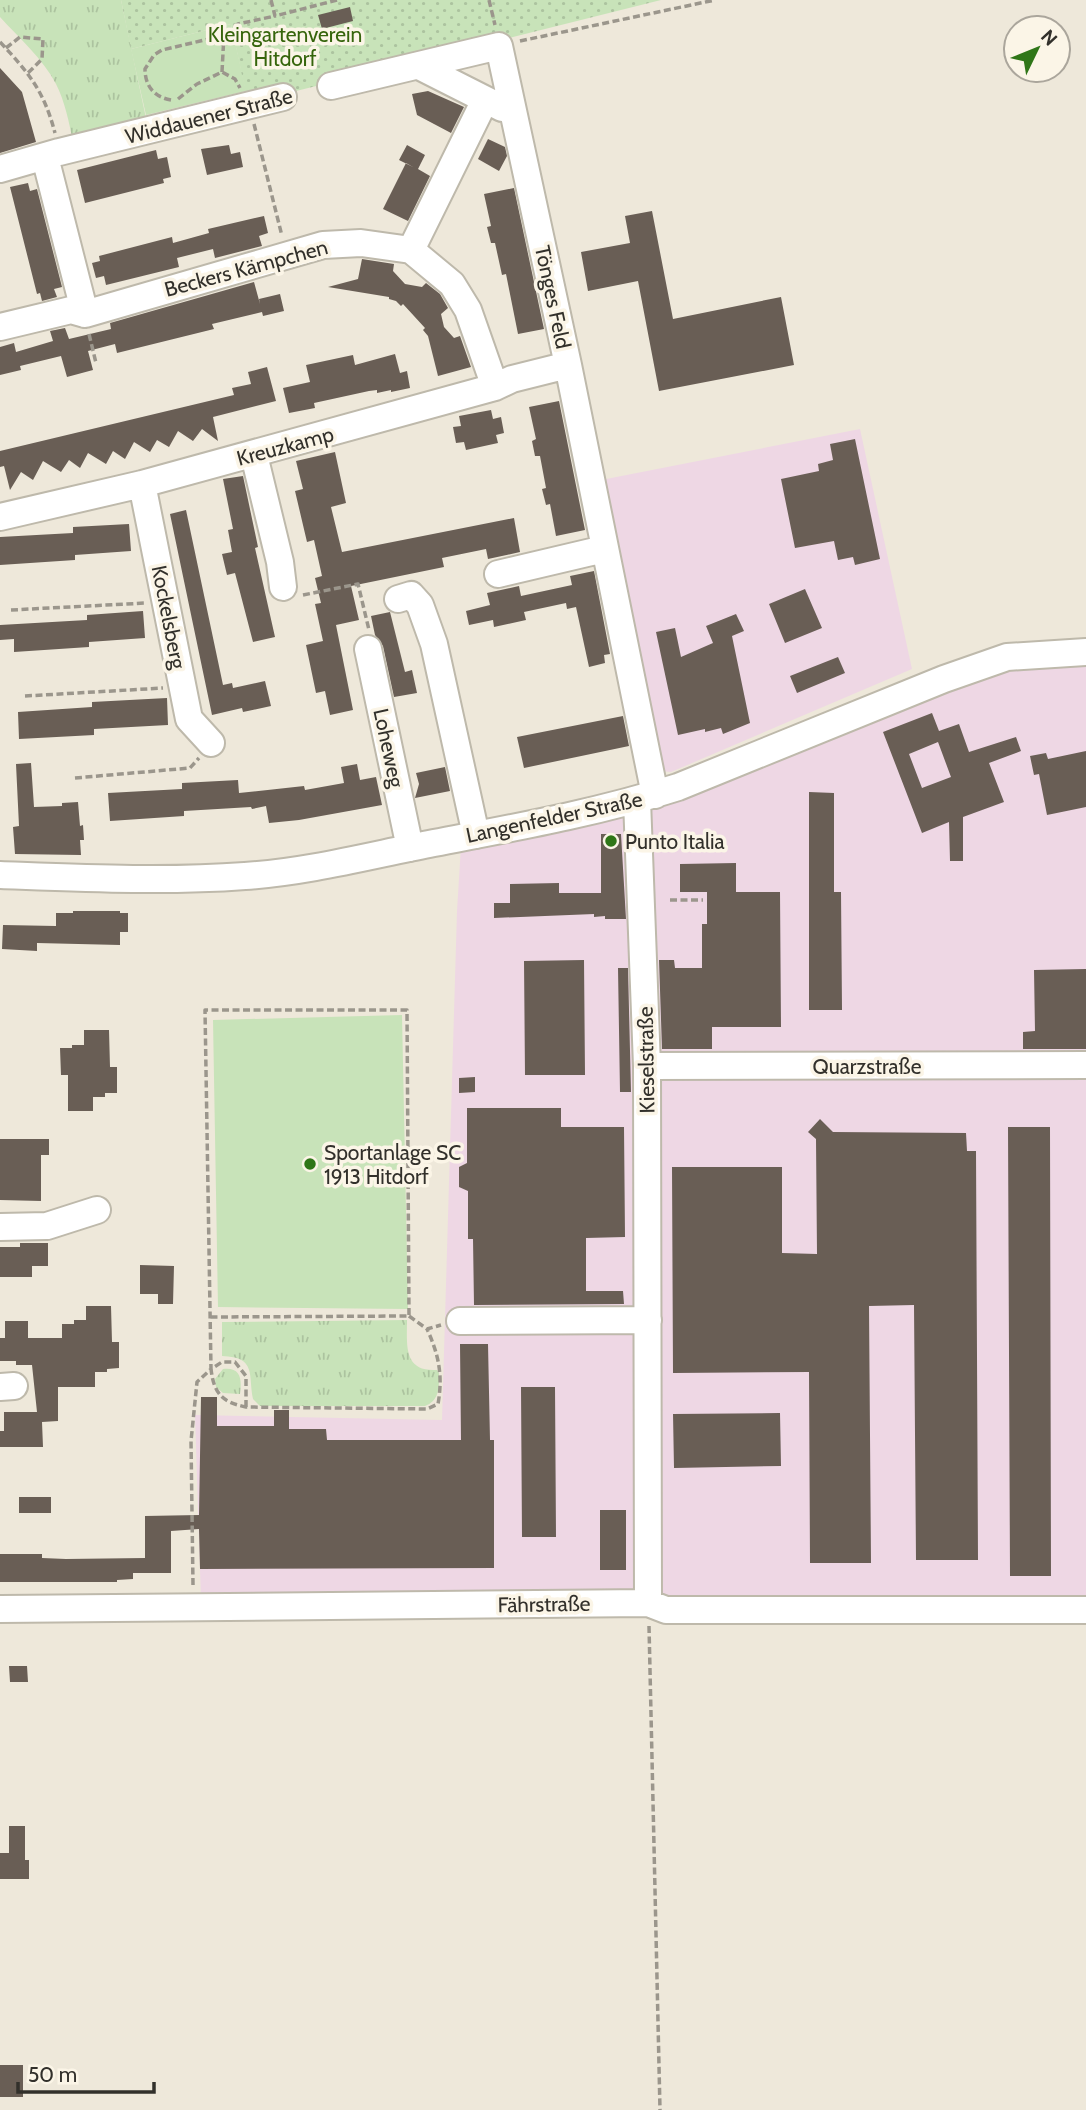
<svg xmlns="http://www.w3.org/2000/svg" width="1086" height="2110" font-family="Cabin,sans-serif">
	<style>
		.commercial { fill: #eed7e4 }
		.grass { fill: url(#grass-tufts) }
		.park { fill: #c8e3b9 }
		.garden { fill: url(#garden-dots) }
		.building { fill: #695e55; fill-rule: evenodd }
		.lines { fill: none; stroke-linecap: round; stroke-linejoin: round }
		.minor-casing { stroke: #beb9ab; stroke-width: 30 }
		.path { stroke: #9b968c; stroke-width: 3.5; stroke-dasharray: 7 3.5; stroke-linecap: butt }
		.minor { stroke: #fff; stroke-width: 26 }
		.poi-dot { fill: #2f7618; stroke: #fbf5e7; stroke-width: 2.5 }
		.labels { text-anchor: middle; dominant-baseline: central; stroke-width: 7; stroke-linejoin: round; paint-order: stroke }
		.park-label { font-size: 21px; fill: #36650c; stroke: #fbf5e7 }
		.street-label { font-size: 21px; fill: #32302b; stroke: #fbf5e7 }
		.poi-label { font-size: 21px; fill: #32302b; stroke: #fbf5e7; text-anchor: start }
	</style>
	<defs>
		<pattern id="grass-tufts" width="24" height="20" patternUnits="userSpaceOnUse" patternTransform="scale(1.75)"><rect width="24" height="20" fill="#c8e3b9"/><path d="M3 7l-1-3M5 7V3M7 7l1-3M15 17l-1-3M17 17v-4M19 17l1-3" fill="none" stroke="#acc39f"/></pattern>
		<pattern id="garden-dots" width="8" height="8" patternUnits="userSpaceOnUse" patternTransform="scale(1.75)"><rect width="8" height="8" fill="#c8e3b9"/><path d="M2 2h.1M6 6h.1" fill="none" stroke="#acc39f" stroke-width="1.8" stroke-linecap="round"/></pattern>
	</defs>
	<rect width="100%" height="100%" fill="#eee8da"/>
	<path class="commercial" d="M860,429L912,669L671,772L659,771L596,481Z
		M1086,662V1599L201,1600L195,1415L442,1420L457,911L461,846L645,812L1010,669Z"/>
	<path class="grass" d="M0,0H121L147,123L73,142C69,122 65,102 56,84C43,59 19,38 0,17Z
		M407,1320C407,1345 403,1372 437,1370L439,1373C439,1387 440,1400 425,1406H260L253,1399C248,1375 257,1357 222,1356V1322Z
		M223,1369C241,1367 242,1379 240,1394L223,1393L216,1387L215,1379Z"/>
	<path class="park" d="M231,24L246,91L146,115L131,49Z
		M402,1015L408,1309L218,1307L213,1020Z"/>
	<path class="garden" d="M121,0H661L248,103L231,24L131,49Z"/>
	<path class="building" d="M350,7L353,21L322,29L318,15Z
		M0,68L22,92L36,142L0,153Z
		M428,91L464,107L451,133L417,115L412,94Z
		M488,139L505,147L507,156L499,171L478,159Z
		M229,145L231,154L240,152L243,167L207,175L201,149Z
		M407,145L425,155L418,169L430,176L408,221L383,209L406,163L413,167L399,160Z
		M156,150L158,159L167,157L171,177L163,179L164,183L85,203L77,170Z
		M28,183L30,191L37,189L62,287L54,289L57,297L42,301L40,293L37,294L10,187Z
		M514,188L544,329L518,334L506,274L502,275L495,243H491L487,227L491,226L484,194Z
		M652,211L673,319L781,297L794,365L659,391L638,281L588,291L581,252L630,243L625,216Z
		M264,216L268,233L259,236L262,246L215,258L213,249L177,258L179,267L106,285L104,276L96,278L92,263L100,261L99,256L172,237L173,243L209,233L208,229Z
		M362,259L394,264L393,271L405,284L422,287L426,283L440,294L448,308L441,314L444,327L454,338L460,336L471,367L438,376L428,336L423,330L425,328L403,304L401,306L396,301L389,299V297L328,287L358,279Z
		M254,282L260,304L259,299L280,294L284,311L263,316L262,312L212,324L214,329L117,353L115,344L88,351L93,370L67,377L61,356L20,366L21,370L0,375V347L14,343L16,352L53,341L50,331L65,328L69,339L111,329L110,323Z
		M395,354L400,373L407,371L410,388L391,392V390L377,393V390L369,391L314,403L315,408L289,413L283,388L310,382L306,365L353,355L355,365Z
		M267,367L276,401L213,417L218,441L202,429L193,441L178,431L169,447L157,440L150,452L134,442L125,459L113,451L106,464L88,453L80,468L69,460L61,472L43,461L33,480L21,472L10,490L4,466L0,467V451L234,395L232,388L251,384L248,372Z
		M559,401L585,530L556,536L550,504L546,505L542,489L546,488L540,456H535L532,441L536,439L529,407Z
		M491,410L493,419L501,417L504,433L496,435L498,443L466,450L464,442L456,443L453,427L461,426L459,416Z
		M855,439L880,559L855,565L853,557L838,560L834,541L795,548L781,479L819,471L818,464L833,460L830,444Z
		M335,452L346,503L331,507L342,552L514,518L520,552L488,559L486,549L442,558L444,567L351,586L359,620L336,625L353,710L330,715L325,691L316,693L306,645L323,641L315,604L321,603L315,578L322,576L314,540L307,542L295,491L303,489L296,461Z
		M243,476L258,547L255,548L275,637L253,642L235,573L227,575L222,554L232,552L228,530L233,529L223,479Z
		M186,510L223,685L232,683L233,688L265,681L271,706L243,712L242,708L212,715L170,514Z
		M129,524L131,551L75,555V560L0,565V537L73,533V527Z
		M594,571L610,654L604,655L605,663L589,667L576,607L567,609L566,603L524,612L526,620L494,627L493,620L469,625L466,611L490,605L487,593L519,586L521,596L572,585L570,576Z
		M805,589L822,628L785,643L769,604Z
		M143,611L145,638L89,642V647L14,652V639L0,640V625L87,620V615Z
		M390,612L405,672L412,670L417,693L394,697L383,646L375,635L371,616Z
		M736,614L744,631L732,636L750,723L723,734L721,728L705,732V729L678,735L656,632L675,628L681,657L713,643L706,626Z
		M838,657L845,673L797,693L790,676Z
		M167,698L168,725L94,729V735L19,739L18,712L92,707V702Z
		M932,713L939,731L959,724L969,752L1016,737L1021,751L989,763L1004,802L963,817V861H950L949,822L922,833L883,732ZM938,742L951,777L922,788L909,754Z
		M623,716L629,746L524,768L517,737Z
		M1086,751V807L1047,815L1039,774L1034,775L1030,756L1046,753L1048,759Z
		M31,763L34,807L62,806V803L78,802L80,826L83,825L84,840H80L81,855L15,854L13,827L19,826L16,764Z
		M357,764L360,780L376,777L382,805L299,820L269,823L266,806L252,809L251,807L184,811V816L110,821L108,793L182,789V783L238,780L239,793L304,786L305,790L344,783L341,767Z
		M445,767L450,791L415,798L419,784L416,773Z
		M809,792L834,793V892H841L842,1010H809Z
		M601,834H621L626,919H605V916L594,917V914L494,918V903H510V884L559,883V893H601Z
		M736,863V892H780L781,1027H712V1049H662L659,960H674L675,968H702V924H707V892H680V864Z
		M73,911H120V913H128V932H120V945L37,943V951L2,949L3,925L56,926V913H73Z
		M584,960L585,1075H525L524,961Z
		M618,968H628L631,1092H620Z
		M1086,969V1049H1023V1032L1035,1031L1034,970Z
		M84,1030H109L110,1067H117V1093H105V1097H93V1111H68V1075H61L60,1048H72V1045H84Z
		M475,1077V1092L459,1093V1078Z
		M467,1108H561V1127H624L625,1237L586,1238V1291H623L624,1304L474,1305L473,1239H468V1191L459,1187V1167L467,1163Z
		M820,1119L833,1132L966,1133L967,1151H976L978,1560H916L914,1305L869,1306L871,1563H810L809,1372L673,1373L672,1167H782V1253L817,1254L816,1139L808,1132Z
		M1008,1127H1050L1051,1576H1010Z
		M0,1139H49V1155H41V1201L0,1200Z
		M20,1243H48V1266H32V1277H0V1247H20Z
		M140,1265L174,1266L173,1304H158V1294H140Z
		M86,1306H111L112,1342H119V1368L107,1369V1372H95V1387H58V1421L42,1422L43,1447H0V1431H4V1412H37L32,1365H16V1361H0V1338H5V1321H28V1338H62V1324H74V1320H86Z
		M460,1344H488L490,1440H494V1568L200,1569L199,1529L171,1531V1573H133V1579L117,1580V1582H0V1554H42V1558L66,1559L145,1558V1516L199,1515L201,1397H217V1426H274V1410H289V1429H326L327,1440H461Z
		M521,1387H555L556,1537H522Z
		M780,1413L781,1466L674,1468L673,1414Z
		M19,1497H51V1513H19Z
		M600,1510H626V1570H600Z
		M9,1666H27L28,1682H10Z
		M9,1826H25V1860H29V1879H0V1853H9Z
		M0,2065H23V2097H0Z"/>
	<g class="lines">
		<defs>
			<path id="minor" d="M419,66L502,108
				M331,86L499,46L568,365L655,795
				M45,157L85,314L323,245L361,243L411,250L452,284L468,310L495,387
				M0,169L59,152L283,97
				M411,250L485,100
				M0,327L71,310L85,314
				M254,455L280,562L283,587
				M142,484L189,719L211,743
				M0,517L142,484L495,387L512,379L568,365
				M498,574L604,549
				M398,599L411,595L420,605L434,644L476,835
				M368,649L410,848
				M637,800L647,1066L648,1603
				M0,875C81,878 164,882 245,876C307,872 368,856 429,844C512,828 597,813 678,787L944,679L1007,657L1086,652
				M647,1066L1086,1065
				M0,1227L47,1226L97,1210
				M460,1321L648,1320
				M0,1387L14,1386
				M0,1609L648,1603L666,1610H1086"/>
		</defs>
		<use href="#minor" class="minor-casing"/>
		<path class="path" d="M271,0L275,16L337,0
			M489,0L495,25
			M520,41L715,0
			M0,42C29,73 44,91 55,133
			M6,48L20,37L43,39L42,59L28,73
			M222,72L224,34
			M178,99L197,84L222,72L235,79L240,88
			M171,100C154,97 145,86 145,69L154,55L162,50L209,39L224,34L238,24L275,16
			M254,124L282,236
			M89,334L96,363
			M303,595L358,584L369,630
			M11,610L146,603
			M25,696L163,688
			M75,778L190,768L199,758
			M670,900H703
			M409,1316L427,1329L441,1325
			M246,1407V1376L235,1362H222L211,1369C214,1394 222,1402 246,1407L427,1409L438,1404C443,1376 439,1355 427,1329
			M193,1585L191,1441L197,1382L211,1369L205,1010H407L409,1316L209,1317
			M649,1626L660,2110"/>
		<use href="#minor" class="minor"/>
	</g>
	<g class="poi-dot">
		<circle cx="611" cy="841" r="7"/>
		<circle cx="310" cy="1164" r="7"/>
	</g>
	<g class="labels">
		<g class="park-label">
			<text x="285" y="34">Kleingartenverein<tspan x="285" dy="24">Hitdorf</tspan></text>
		</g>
		<g class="street-label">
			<text transform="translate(209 116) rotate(-14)">Widdauener Straße</text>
			<text transform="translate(246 268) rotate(-15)">Beckers Kämpchen</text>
			<text transform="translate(553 297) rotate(78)">Tönges Feld</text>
			<text transform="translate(285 446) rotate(-15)">Kreuzkamp</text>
			<text transform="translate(169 617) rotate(79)">Kockelsberg</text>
			<text transform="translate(389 748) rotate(78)">Loheweg</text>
			<text transform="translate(554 817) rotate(-12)">Langenfelder Straße</text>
			<text transform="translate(646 1060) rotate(-91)">Kieselstraße</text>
			<text x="867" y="1066">Quarzstraße</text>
			<text transform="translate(544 1604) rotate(-1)">Fährstraße</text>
		</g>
		<g class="poi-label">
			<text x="625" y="841">Punto Italia</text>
			<text x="324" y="1152">Sportanlage SC<tspan x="324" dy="24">1913 Hitdorf</tspan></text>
		</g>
	</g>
	<g transform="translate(1037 49) rotate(47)"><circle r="33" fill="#fbf5e7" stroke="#aba69c" stroke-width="2"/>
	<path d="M0-5L12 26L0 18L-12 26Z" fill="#2f7618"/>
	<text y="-10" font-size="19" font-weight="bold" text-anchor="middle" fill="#32302b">N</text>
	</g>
	<path d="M18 2082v10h136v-10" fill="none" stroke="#32302b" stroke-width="3.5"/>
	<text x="28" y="2082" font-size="21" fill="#32302b" stroke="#fbf5e7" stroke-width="5" paint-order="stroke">50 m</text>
</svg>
